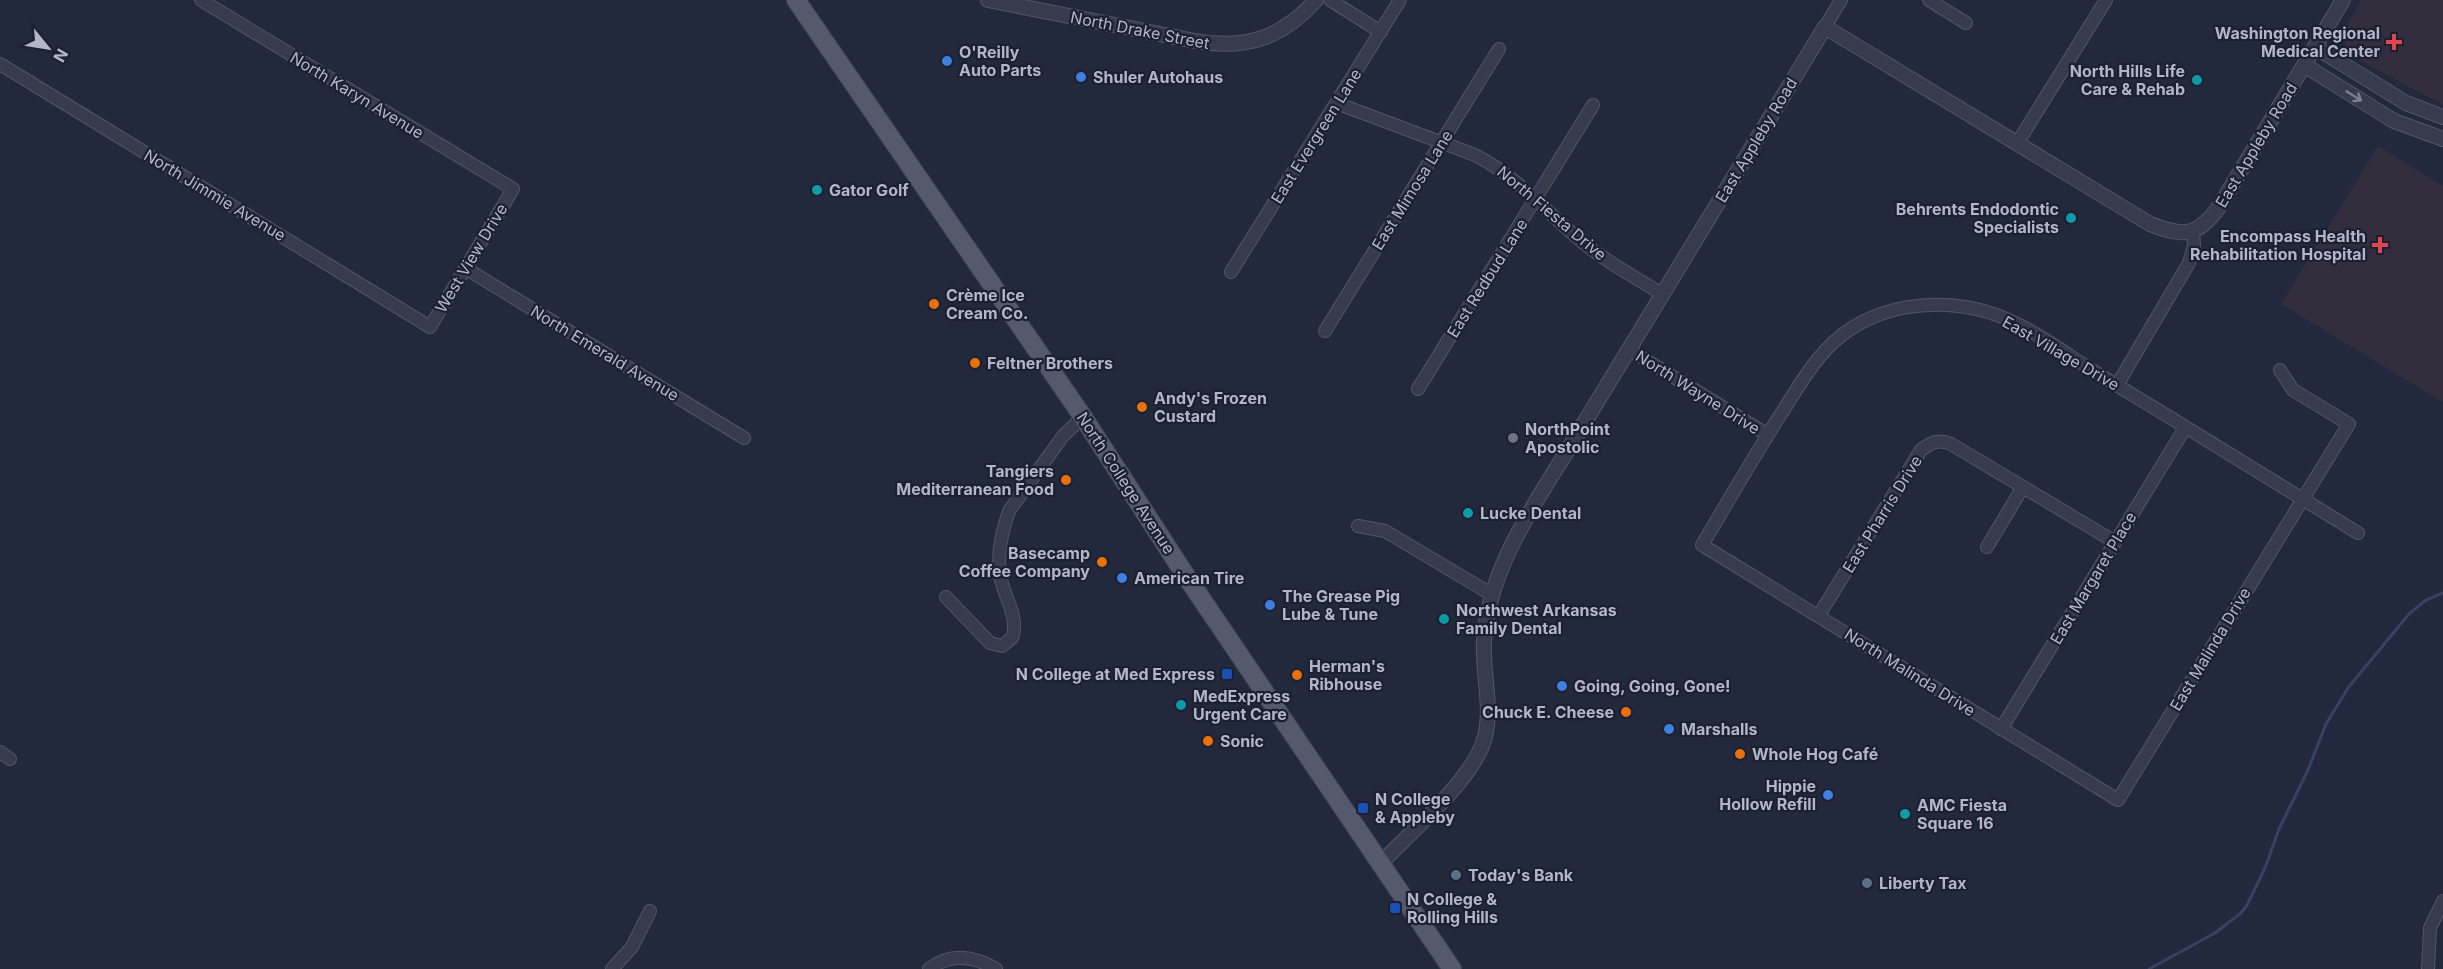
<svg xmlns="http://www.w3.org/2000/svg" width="2443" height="969" font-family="Inter,sans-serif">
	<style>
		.medical { fill: #332e3d }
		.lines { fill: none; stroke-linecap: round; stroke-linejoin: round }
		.stream { stroke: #364163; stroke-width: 3 }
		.minor-casing { stroke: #525667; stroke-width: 14 }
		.tertiary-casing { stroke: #525667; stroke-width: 16 }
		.primary-casing { stroke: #404455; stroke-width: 20 }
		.minor { stroke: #373b4c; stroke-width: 12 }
		.tertiary { stroke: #373b4c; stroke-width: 14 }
		.primary { stroke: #545a6c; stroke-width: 18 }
		.oneway { stroke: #7b7f90 }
		.health-dot { fill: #e0444e; stroke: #1c2031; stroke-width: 2 }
		.shop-dot { fill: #3f7fe0; stroke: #1c2031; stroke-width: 2 }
		.culture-dot { fill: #0f9aa8; stroke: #1c2031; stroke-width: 2 }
		.food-dot { fill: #e8710a; stroke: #1c2031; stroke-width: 2 }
		.worship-dot { fill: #6b7280; stroke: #1c2031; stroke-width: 2 }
		.transit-dot { fill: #1a4fb4; stroke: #1c2031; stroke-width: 2 }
		.service-dot { fill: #5c6f8a; stroke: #1c2031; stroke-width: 2 }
		.labels { text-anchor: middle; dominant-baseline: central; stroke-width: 4.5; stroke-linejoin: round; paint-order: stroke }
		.street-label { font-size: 16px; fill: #b2b6c8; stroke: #1c2031 }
		.poi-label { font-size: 16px; font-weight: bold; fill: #b2b6c8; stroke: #1c2031; text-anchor: start }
	</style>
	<rect width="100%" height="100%" fill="#23293c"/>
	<path class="medical" d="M2362,0H2443V105L2348,54L2343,31Z
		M2378,146L2443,186V402L2281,304Z"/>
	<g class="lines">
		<path class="stream" d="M2149,969L2215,933L2241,913L2247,905L2265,868L2279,829L2308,770L2326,724L2348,688L2409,614L2426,600L2443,593"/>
		<defs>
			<path id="minor" d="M1330,0L1381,32
				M1929,0L1966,23
				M1825,27L1841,0
				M0,64L430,327L513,189L201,0
				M1336,103L1475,155C1516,176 1546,211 1581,241C1606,262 1635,277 1662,294
				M2018,142L2106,0
				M465,268L744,438
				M1231,272L1400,0
				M1325,331L1499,49
				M1628,349L1768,435
				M2280,370L2293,390L2349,424L2118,800L1702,545C1727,503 1752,460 1779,417C1798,388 1814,357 1842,335C1880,306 1930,299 1976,309C2019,318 2058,349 2095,372C2183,425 2270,479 2358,533
				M2117,385L2189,263L2194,246L2193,232
				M1418,389L1593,105
				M1358,526L1385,531L1491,594
				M1987,547L2023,487
				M946,597L990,643L1002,646L1012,638C1020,618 1003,595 1000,575C997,554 1002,531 1009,511L1063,436L1083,417
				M1819,615L1921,450C1932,442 1938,439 1951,444L2115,542
				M2001,729L2185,428
				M0,752L10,759
				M612,969L632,947L650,911
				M929,969C951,952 974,956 996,969
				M2428,969L2430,928L2443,901"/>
			<path id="tertiary" d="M988,0L1195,41C1246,50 1282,38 1316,0
				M2315,47L2406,103L2443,117
				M2304,65L2394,121L2443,139
				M1381,863C1411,832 1466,785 1482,746C1495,713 1482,676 1484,642C1488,568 1535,504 1572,443L1825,27L2150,224C2184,237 2197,237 2219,207L2343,0"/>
			<path id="primary" d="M796,0L1083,417L1184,573L1452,969"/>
		</defs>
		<use href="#minor" class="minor-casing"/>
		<use href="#tertiary" class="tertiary-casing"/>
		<use href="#primary" class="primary-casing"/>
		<use href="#minor" class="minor"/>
		<use href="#tertiary" class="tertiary"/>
		<use href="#primary" class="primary"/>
	</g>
	<defs><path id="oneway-shaft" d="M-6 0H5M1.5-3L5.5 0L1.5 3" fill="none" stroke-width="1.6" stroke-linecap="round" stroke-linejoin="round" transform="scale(1.5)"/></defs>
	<use class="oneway" href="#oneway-shaft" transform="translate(2354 96) rotate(32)"/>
	<g class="health-dot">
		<path d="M2391 33h6v6h6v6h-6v6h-6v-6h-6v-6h6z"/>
		<path d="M2377 236h6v6h6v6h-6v6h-6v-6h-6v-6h6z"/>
	</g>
	<g class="shop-dot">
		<circle cx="947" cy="61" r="6"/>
		<circle cx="1081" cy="77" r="6"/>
		<circle cx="1122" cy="578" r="6"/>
		<circle cx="1270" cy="605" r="6"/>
		<circle cx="1562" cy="686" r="6"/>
		<circle cx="1669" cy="729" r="6"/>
		<circle cx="1828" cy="795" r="6"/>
	</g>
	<g class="culture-dot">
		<circle cx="2197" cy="80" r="6"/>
		<circle cx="817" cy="190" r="6"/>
		<circle cx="2071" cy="218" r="6"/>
		<circle cx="1468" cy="513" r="6"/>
		<circle cx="1444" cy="619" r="6"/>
		<circle cx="1181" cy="705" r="6"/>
		<circle cx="1905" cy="814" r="6"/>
	</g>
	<g class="food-dot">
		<circle cx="934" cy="304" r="6"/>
		<circle cx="975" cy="363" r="6"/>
		<circle cx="1142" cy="407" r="6"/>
		<circle cx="1066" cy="480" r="6"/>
		<circle cx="1102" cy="562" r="6"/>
		<circle cx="1297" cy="675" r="6"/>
		<circle cx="1626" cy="712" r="6"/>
		<circle cx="1208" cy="741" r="6"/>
		<circle cx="1740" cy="754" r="6"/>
	</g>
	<circle class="worship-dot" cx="1513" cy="438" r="6"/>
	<g class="transit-dot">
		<rect x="1221" y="668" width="12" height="12" rx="3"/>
		<rect x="1357" y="802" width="12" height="12" rx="3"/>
		<rect x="1389" y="902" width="12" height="12" rx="3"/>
	</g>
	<g class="service-dot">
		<circle cx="1456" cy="875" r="6"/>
		<circle cx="1867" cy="883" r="6"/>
	</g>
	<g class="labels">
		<g class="street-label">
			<text transform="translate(1140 30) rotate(11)">North Drake Street</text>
			<text transform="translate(357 95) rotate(31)">North Karyn Avenue</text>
			<text transform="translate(1316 136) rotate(-58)">East Evergreen Lane</text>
			<text transform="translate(1756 140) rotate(-59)">East Appleby Road</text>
			<text transform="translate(2256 145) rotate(-59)">East Appleby Road</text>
			<text transform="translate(1412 190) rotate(-58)">East Mimosa Lane</text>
			<text transform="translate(215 195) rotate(31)">North Jimmie Avenue</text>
			<text transform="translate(1552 213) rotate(40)">North Fiesta Drive</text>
			<text transform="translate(471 258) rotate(-59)">West View Drive</text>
			<text transform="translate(1487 278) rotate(-58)">East Redbud Lane</text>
			<text transform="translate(605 353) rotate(31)">North Emerald Avenue</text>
			<text transform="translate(2061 353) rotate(30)">East Village Drive</text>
			<text transform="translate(1698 392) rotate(32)">North Wayne Drive</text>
			<text transform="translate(1126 483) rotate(57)">North College Avenue</text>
			<text transform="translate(1882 514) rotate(-58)">East Pharris Drive</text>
			<text transform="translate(2093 578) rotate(-59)">East Margaret Place</text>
			<text transform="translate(2210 649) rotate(-59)">East Malinda Drive</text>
			<text transform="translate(1910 672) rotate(32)">North Malinda Drive</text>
		</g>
		<g class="poi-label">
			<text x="2380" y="33" text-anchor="end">Washington Regional<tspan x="2380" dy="18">Medical Center</tspan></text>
			<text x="959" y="52">O'Reilly<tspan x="959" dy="18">Auto Parts</tspan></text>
			<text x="2185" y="71" text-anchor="end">North Hills Life<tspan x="2185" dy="18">Care &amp; Rehab</tspan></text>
			<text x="1093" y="77">Shuler Autohaus</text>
			<text x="829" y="190">Gator Golf</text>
			<text x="2059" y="209" text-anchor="end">Behrents Endodontic<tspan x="2059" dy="18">Specialists</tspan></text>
			<text x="2366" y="236" text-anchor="end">Encompass Health<tspan x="2366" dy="18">Rehabilitation Hospital</tspan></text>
			<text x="946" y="295">Crème Ice<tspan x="946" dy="18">Cream Co.</tspan></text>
			<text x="987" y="363">Feltner Brothers</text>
			<text x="1154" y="398">Andy's Frozen<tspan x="1154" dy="18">Custard</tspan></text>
			<text x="1525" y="429">NorthPoint<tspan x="1525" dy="18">Apostolic</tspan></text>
			<text x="1054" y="471" text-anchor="end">Tangiers<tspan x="1054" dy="18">Mediterranean Food</tspan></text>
			<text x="1480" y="513">Lucke Dental</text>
			<text x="1090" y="553" text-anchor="end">Basecamp<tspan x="1090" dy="18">Coffee Company</tspan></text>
			<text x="1134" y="578">American Tire</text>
			<text x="1282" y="596">The Grease Pig<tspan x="1282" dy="18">Lube &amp; Tune</tspan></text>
			<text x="1456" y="610">Northwest Arkansas<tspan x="1456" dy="18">Family Dental</tspan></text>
			<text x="1309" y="666">Herman's<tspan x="1309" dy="18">Ribhouse</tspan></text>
			<text x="1215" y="674" text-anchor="end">N College at Med Express</text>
			<text x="1574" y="686">Going, Going, Gone!</text>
			<text x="1193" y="696">MedExpress<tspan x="1193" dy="18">Urgent Care</tspan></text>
			<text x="1614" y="712" text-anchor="end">Chuck E. Cheese</text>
			<text x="1681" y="729">Marshalls</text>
			<text x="1220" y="741">Sonic</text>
			<text x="1752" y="754">Whole Hog Café</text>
			<text x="1816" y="786" text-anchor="end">Hippie<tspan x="1816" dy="18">Hollow Refill</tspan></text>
			<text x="1375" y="799">N College<tspan x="1375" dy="18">&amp; Appleby</tspan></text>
			<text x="1917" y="805">AMC Fiesta<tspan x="1917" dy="18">Square 16</tspan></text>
			<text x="1468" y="875">Today's Bank</text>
			<text x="1879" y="883">Liberty Tax</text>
			<text x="1407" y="899">N College &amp;<tspan x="1407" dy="18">Rolling Hills</tspan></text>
		</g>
	</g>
	<g transform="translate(48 48) rotate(120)" stroke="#1c2031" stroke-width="4.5" paint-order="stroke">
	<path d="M0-4.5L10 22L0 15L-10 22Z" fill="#b2b6c8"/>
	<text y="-9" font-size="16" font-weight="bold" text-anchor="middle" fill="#b2b6c8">N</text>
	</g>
</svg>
